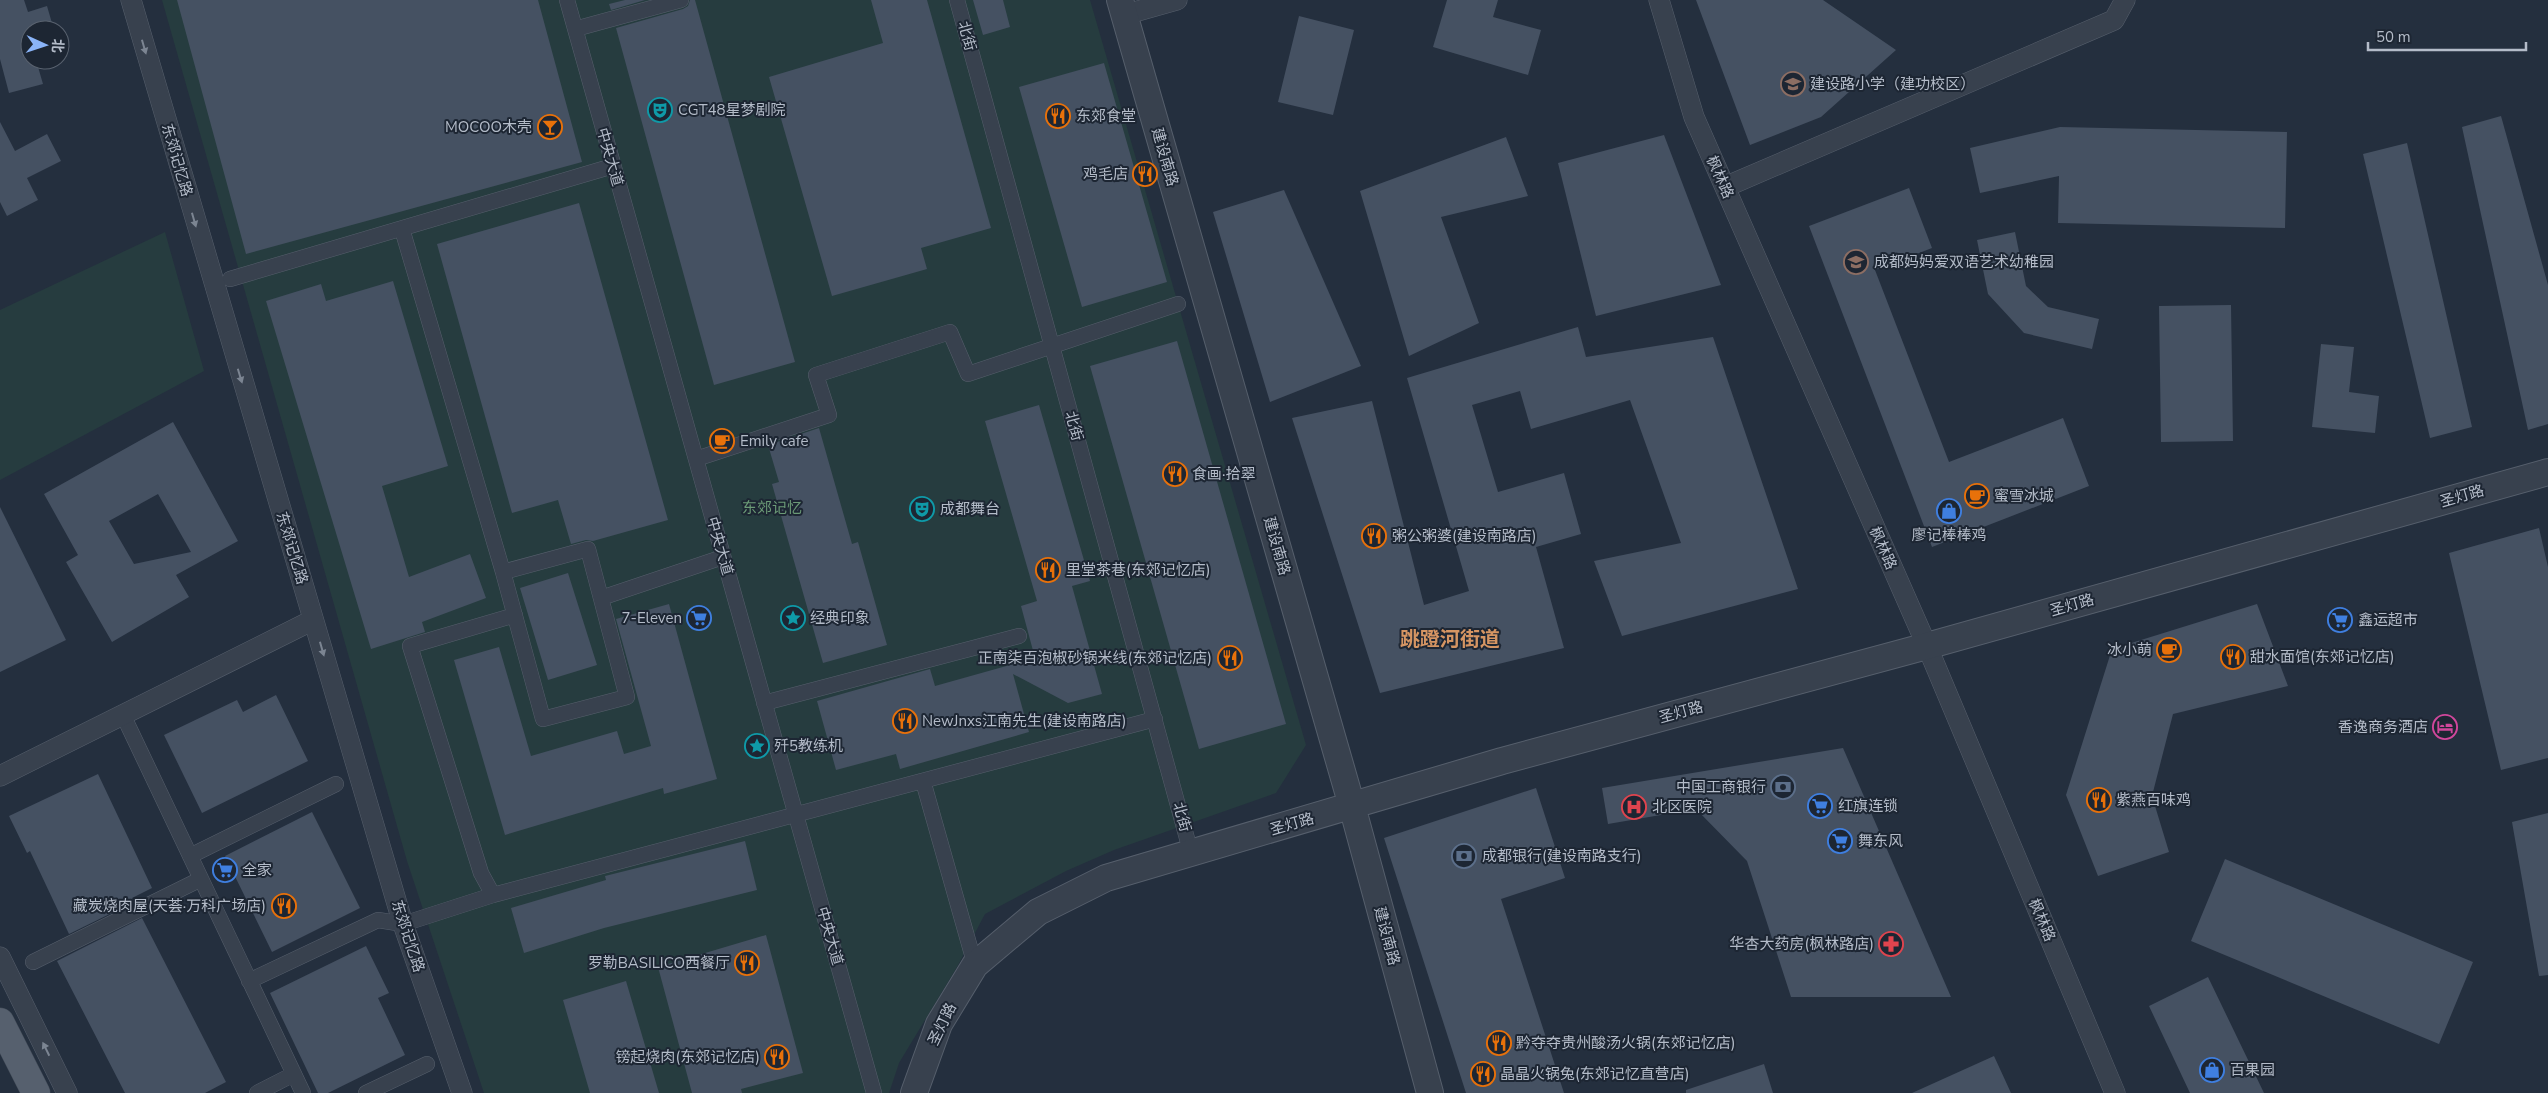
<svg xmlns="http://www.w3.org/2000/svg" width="2548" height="1093" font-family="'Nunito Sans','Noto Sans SC',sans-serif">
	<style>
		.green { fill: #263c3f }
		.building { fill: #455162; fill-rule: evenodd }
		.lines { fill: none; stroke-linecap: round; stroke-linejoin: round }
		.pedestrian-casing { stroke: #565f6c; stroke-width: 16 }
		.minor-casing { stroke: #565f6c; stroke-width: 21 }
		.tertiary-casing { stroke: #565f6c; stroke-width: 28 }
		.primary-casing { stroke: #414a57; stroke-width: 29 }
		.pedestrian { stroke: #38414e; stroke-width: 15 }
		.minor { stroke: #38414e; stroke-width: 20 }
		.tertiary { stroke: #38414e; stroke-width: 26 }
		.primary { stroke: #56606e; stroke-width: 28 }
		.oneway { fill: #7c8592 }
		.labels { text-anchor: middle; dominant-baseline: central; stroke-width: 4; stroke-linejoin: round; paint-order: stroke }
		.street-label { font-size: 15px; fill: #b4bcc9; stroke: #1d2633 }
		.poi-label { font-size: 15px; fill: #b4bcc9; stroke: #1d2633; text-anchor: start }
		.park-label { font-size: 15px; fill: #6b9a76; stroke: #1d2633 }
		.district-label { font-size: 20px; font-weight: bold; fill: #d59563; stroke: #1d2633 }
	</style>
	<rect width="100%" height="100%" fill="#242f3e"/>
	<path class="green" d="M162,0H1090L1306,745L1276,793L1114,850L1066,871L985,914L957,967L899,1063L889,1093H484L407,861Z
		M165,232L204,371L0,480V310Z"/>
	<path class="building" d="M0,0H24L28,12L47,6L54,30H28L30,60H36L43,84L9,93L0,59Z
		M177,0H538L582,162L246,254Z
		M625,0H645L611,10L609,4Z
		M690,0H695L795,362L714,385L616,28L683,9L688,6Z
		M871,0H927L991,228L921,248L927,269L832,296L769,77L883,43Z
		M973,0H1003L1010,27L983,35Z
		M1447,0H1498L1493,17L1541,30L1528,75L1433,47Z
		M1696,0H1823L1896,50L1821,117L1750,145Z
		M1299,16L1354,30L1333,115L1278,102Z
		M1104,63L1167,282L1082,307L1019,87Z
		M2501,116L2548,285V424L2528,430L2462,127Z
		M0,122L15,151L47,134L61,161L27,178L38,200L7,216L0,202Z
		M2060,127L2287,132L2285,228L2058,223L2059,176L1980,193L1970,148Z
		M1664,135L1721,285L1596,316L1558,163Z
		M1506,137L1528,196L1441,217L1479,323L1409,356L1360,191Z
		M2407,143L2472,427L2430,438L2363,154Z
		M1909,188L1932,248L1875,270L1949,462L2063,418L2089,486L1932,547L1809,226Z
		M1284,190L1361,366L1270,402L1213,212Z
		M579,203L668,520L593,541L586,540L571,544L558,500L512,513L437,244Z
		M2015,232L2026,286L2048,307L2099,319L2092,349L2024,333L1988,294L1977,240Z
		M393,281L448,466L382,486L409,577L470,554L486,598L422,622L425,632L371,649L266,301L321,284L326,301Z
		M2231,305L2233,441L2161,442L2159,306Z
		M1578,327L1586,357L1713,337L1798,589L1622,636L1594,561L1681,543L1630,400L1531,429L1520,391L1472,405L1498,492L1564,473L1581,534L1536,547L1564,648L1380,693L1292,418L1372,401L1424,605L1469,591L1407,378Z
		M1177,341L1286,724L1199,749L1090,366Z
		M2321,344L2354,347L2349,392L2379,396L2375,433L2312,427Z
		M1039,405L1090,581L1072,586L1102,694L1068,703L1013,674L1029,732L900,769L896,754L836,770L817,701L930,669L935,686L1035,658L1021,606L1037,601L985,421Z
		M173,422L238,541L176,575L189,597L112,642L66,562L78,555L44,494ZM158,494L191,552L134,564L109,521Z
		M819,428L852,544L858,542L887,645L823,663L772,484L779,482L768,445Z
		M0,507L66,640L0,672Z
		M2539,528L2548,567V758L2501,770L2449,553Z
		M568,573L597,665L548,680L520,588Z
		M669,604L717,779L664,794L663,788L505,835L454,660L499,647L531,756L617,731L624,754L651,746L616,619Z
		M2257,604L2288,686L2173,714L2152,796L2169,852L2098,876L2066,795L2112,649Z
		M276,695L308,761L202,813L164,735L237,700L243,712Z
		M1843,748L1951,997H1791L1747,861L1696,809L1608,824L1602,788Z
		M98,774L152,888L132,898L134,902L69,934L30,851L27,853L9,816Z
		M1536,788L1565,878L1501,899L1564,1093H1466L1384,838Z
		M312,812L360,908L272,952L225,856Z
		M2548,813V975L2539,976L2512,822Z
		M745,841L757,890L604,928L524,953L511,908L606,880L605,876Z
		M2225,859L2473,962L2439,1044L2191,941Z
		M142,918L226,1082L205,1093H125L57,961Z
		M766,935L803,1073L741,1089L742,1093H692L658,967Z
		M366,946L389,993L378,998L405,1055L328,1093H318L270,993Z
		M2208,977L2264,1093H2190L2149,1006Z
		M626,981L659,1093H590L563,1000Z
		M1994,1056L2011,1093H1912Z
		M1764,1064L1773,1093H1686V1090Z"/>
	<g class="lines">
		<defs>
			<path id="pedestrian" d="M567,0L874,1093
				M957,0L1191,853
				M575,29L681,0
				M402,229L503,572
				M230,279L613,166
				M696,459L829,415L816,375L950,332L968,374L1178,304
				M588,549L627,697L543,719L503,572Z
				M601,598L723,557
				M764,703L1019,636
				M123,715L303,1093
				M923,781L975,965
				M190,856L336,784
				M493,895L481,873L410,646L515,615
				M33,962L201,879
				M249,981L378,920L403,924L493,895L1155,719
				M257,1093L294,1074
				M366,1093L427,1064"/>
			<path id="minor" d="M131,0L403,924L462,1093
				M1659,0L1694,117L1927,646L2115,1093
				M1124,15L1177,0
				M1725,187L2114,20L2125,0
				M0,776L313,620
				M0,957L67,1093"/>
			<path id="tertiary" d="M1120,0L1352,806L1430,1093
				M914,1093L939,1024L975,965L1038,912L1106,878L1502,761L1927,646L2548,472"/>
			<path id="primary" d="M0,1022L36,1093"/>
		</defs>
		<use href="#pedestrian" class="pedestrian-casing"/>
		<use href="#minor" class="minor-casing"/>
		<use href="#tertiary" class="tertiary-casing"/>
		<use href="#primary" class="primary-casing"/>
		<use href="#pedestrian" class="pedestrian"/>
		<use href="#minor" class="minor"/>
		<use href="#tertiary" class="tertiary"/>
		<use href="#primary" class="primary"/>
	</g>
	<defs><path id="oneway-solid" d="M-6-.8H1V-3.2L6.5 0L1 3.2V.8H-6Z" transform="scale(1.25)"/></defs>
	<g class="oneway">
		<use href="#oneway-solid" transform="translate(144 47) rotate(74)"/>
		<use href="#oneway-solid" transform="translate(194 220) rotate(74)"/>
		<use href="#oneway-solid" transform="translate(240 376) rotate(73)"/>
		<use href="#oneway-solid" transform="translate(322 649) rotate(74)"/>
		<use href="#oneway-solid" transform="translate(46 1049) rotate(-116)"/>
	</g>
	<defs>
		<symbol id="school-ring" viewBox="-11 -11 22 22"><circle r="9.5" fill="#1d2633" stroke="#8d6e63" stroke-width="1.5"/><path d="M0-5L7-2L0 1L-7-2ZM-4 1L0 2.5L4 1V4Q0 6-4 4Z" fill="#8d6e63"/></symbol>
		<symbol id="theatre-ring" viewBox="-11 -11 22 22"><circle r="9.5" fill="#1d2633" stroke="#0f9aa8" stroke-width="1.5"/><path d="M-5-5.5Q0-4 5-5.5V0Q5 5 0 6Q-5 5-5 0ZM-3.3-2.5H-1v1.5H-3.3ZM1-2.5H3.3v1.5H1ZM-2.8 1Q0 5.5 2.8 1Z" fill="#0f9aa8"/></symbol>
		<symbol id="restaurant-ring" viewBox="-11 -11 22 22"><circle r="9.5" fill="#1d2633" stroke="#e8710a" stroke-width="1.5"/><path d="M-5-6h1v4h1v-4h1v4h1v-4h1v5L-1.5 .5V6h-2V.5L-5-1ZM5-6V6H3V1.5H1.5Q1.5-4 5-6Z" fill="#e8710a"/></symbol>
		<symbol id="bar-ring" viewBox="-11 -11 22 22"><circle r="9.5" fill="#1d2633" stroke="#e8710a" stroke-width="1.5"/><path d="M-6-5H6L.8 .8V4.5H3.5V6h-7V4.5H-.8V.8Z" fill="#e8710a"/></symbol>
		<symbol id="cafe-ring" viewBox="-11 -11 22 22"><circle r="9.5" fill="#1d2633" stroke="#e8710a" stroke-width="1.5"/><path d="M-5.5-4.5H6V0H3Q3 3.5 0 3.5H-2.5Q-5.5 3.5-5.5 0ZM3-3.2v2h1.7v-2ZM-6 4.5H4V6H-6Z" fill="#e8710a"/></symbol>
		<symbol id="shop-ring" viewBox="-11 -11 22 22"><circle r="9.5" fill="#1d2633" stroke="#3f7fe0" stroke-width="1.5"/><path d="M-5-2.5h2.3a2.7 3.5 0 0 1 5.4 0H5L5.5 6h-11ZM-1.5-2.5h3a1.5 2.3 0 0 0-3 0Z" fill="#3f7fe0"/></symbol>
		<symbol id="supermarket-ring" viewBox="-11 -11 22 22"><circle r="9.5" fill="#1d2633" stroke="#3f7fe0" stroke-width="1.5"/><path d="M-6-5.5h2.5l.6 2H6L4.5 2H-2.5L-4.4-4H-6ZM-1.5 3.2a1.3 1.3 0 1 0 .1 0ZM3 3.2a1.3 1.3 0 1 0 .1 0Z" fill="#3f7fe0"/></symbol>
		<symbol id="sight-ring" viewBox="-11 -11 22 22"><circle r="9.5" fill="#1d2633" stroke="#0f9aa8" stroke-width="1.5"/><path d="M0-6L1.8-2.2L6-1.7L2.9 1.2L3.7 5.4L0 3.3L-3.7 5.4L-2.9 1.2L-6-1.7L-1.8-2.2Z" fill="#0f9aa8"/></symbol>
		<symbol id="hotel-ring" viewBox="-11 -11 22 22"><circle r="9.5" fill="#1d2633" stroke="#d1479c" stroke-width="1.5"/><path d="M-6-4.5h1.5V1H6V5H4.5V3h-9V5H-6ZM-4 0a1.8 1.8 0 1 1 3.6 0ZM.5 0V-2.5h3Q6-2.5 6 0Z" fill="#d1479c"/></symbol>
		<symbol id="bank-ring" viewBox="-11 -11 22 22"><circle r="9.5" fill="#1d2633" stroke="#5c6f8a" stroke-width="1.5"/><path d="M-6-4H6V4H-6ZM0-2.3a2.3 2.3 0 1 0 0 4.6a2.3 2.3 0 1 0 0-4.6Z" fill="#5c6f8a"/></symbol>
		<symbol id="hospital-ring" viewBox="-11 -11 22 22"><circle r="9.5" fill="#1d2633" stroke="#e0444e" stroke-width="1.5"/><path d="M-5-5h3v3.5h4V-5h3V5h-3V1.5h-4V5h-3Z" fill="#e0444e"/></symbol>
		<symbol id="pharmacy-ring" viewBox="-11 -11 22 22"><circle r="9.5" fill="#1d2633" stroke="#e0444e" stroke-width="1.5"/><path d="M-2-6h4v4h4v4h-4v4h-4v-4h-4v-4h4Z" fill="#e0444e"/></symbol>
	</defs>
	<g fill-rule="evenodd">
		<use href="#school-ring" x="1779" y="70" width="28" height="28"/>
		<use href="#theatre-ring" x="646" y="96" width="28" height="28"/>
		<use href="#restaurant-ring" x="1044" y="102" width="28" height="28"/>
		<use href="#bar-ring" x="536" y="113" width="28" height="28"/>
		<use href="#restaurant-ring" x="1131" y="160" width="28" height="28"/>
		<use href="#school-ring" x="1842" y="248" width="28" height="28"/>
		<use href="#cafe-ring" x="708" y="427" width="28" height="28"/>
		<use href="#restaurant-ring" x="1161" y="460" width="28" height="28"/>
		<use href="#cafe-ring" x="1963" y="482" width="28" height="28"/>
		<use href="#theatre-ring" x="908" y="495" width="28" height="28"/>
		<use href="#shop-ring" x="1935" y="497" width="28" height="28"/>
		<use href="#restaurant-ring" x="1360" y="522" width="28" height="28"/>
		<use href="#restaurant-ring" x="1034" y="556" width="28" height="28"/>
		<use href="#supermarket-ring" x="685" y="604" width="28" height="28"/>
		<use href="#sight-ring" x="779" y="604" width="28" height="28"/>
		<use href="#supermarket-ring" x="2326" y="606" width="28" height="28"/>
		<use href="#cafe-ring" x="2155" y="636" width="28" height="28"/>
		<use href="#restaurant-ring" x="2219" y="643" width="28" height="28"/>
		<use href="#restaurant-ring" x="1216" y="644" width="28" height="28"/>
		<use href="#restaurant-ring" x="891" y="707" width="28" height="28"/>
		<use href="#hotel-ring" x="2431" y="713" width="28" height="28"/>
		<use href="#sight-ring" x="743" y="732" width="28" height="28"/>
		<use href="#bank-ring" x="1769" y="773" width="28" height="28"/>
		<use href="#restaurant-ring" x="2085" y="786" width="28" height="28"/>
		<use href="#supermarket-ring" x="1806" y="792" width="28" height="28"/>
		<use href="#hospital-ring" x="1620" y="793" width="28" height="28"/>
		<use href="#supermarket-ring" x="1826" y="827" width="28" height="28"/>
		<use href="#bank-ring" x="1450" y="842" width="28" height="28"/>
		<use href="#supermarket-ring" x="211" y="856" width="28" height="28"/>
		<use href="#restaurant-ring" x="270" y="892" width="28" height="28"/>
		<use href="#pharmacy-ring" x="1877" y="930" width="28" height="28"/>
		<use href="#restaurant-ring" x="733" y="949" width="28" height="28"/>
		<use href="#restaurant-ring" x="1485" y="1029" width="28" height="28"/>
		<use href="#restaurant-ring" x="763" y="1043" width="28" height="28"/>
		<use href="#shop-ring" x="2198" y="1056" width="28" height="28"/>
		<use href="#restaurant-ring" x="1469" y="1060" width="28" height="28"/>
	</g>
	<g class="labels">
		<g class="street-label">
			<text transform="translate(967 36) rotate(75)">北街</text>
			<text transform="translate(610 157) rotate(74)">中央大道</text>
			<text transform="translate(1165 157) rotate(74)">建设南路</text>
			<text transform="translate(177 160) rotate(74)">东郊记忆路</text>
			<text transform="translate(1720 177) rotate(66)">枫林路</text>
			<text transform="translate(1074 426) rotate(75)">北街</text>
			<text transform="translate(2462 496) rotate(-16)">圣灯路</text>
			<text transform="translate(720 546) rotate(74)">中央大道</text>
			<text transform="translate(1277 546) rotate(74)">建设南路</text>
			<text transform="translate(292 548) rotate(73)">东郊记忆路</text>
			<text transform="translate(1883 548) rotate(66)">枫林路</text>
			<text transform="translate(2072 605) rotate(-16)">圣灯路</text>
			<text transform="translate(1681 712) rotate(-15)">圣灯路</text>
			<text transform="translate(1182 817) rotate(75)">北街</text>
			<text transform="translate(1292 824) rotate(-16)">圣灯路</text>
			<text transform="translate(2042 920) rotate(67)">枫林路</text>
			<text transform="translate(408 936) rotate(72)">东郊记忆路</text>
			<text transform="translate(830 936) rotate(74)">中央大道</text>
			<text transform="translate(1387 936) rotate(75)">建设南路</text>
			<text transform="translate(942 1024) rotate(-64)">圣灯路</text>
		</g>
		<g class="poi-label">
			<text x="1810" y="84">建设路小学（建功校区）</text>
			<text x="678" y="110">CGT48星梦剧院</text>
			<text x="1076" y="116">东郊食堂</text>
			<text x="532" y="127" text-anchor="end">MOCOO木壳</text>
			<text x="1128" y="174" text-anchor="end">鸡毛店</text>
			<text x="1874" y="262">成都妈妈爱双语艺术幼稚园</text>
			<text x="740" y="441">Emily cafe</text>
			<text x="1192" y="474">食画·拾翠</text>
			<text x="1994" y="496">蜜雪冰城</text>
			<text x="940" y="509">成都舞台</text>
			<text x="1949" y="535" text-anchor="middle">廖记棒棒鸡</text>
			<text x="1392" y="536">粥公粥婆(建设南路店)</text>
			<text x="1066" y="570">里堂茶巷(东郊记忆店)</text>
			<text x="682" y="618" text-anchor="end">7-Eleven</text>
			<text x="810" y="618">经典印象</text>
			<text x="2358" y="620">鑫运超市</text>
			<text x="2152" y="650" text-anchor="end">冰小萌</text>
			<text x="2250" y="657">甜水面馆(东郊记忆店)</text>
			<text x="1212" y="658" text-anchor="end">正南柒百泡椒砂锅米线(东郊记忆店)</text>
			<text x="922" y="721">NewJnxs江南先生(建设南路店)</text>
			<text x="2428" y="727" text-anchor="end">香逸商务酒店</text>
			<text x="774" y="746">歼5教练机</text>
			<text x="1766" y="787" text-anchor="end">中国工商银行</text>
			<text x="2116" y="800">紫燕百味鸡</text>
			<text x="1838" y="806">红旗连锁</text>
			<text x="1652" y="807">北区医院</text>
			<text x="1858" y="841">舞东风</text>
			<text x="1482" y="856">成都银行(建设南路支行)</text>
			<text x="242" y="870">全家</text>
			<text x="266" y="906" text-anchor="end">藏炭烧肉屋(天荟·万科广场店)</text>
			<text x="1874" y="944" text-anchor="end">华杏大药房(枫林路店)</text>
			<text x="730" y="963" text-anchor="end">罗勒BASILICO西餐厅</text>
			<text x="1516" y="1043">黔夺夺贵州酸汤火锅(东郊记忆店)</text>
			<text x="760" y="1057" text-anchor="end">镑起烧肉(东郊记忆店)</text>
			<text x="2230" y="1070">百果园</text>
			<text x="1500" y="1074">晶晶火锅兔(东郊记忆直营店)</text>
		</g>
		<g class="park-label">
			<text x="772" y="508">东郊记忆</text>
		</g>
		<g class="district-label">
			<text x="1450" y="639">跳蹬河街道</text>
		</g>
	</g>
	<g transform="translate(45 45) rotate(93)"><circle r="24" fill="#1d2633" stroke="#59626f"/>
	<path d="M0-4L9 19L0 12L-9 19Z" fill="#8ab4f8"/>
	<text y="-8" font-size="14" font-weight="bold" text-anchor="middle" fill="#b4bcc9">北</text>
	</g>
	<path d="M2368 42v8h158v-8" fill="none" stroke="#b4bcc9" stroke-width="2.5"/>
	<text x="2376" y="42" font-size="15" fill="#b4bcc9" stroke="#1d2633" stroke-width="4" paint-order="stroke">50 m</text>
</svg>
